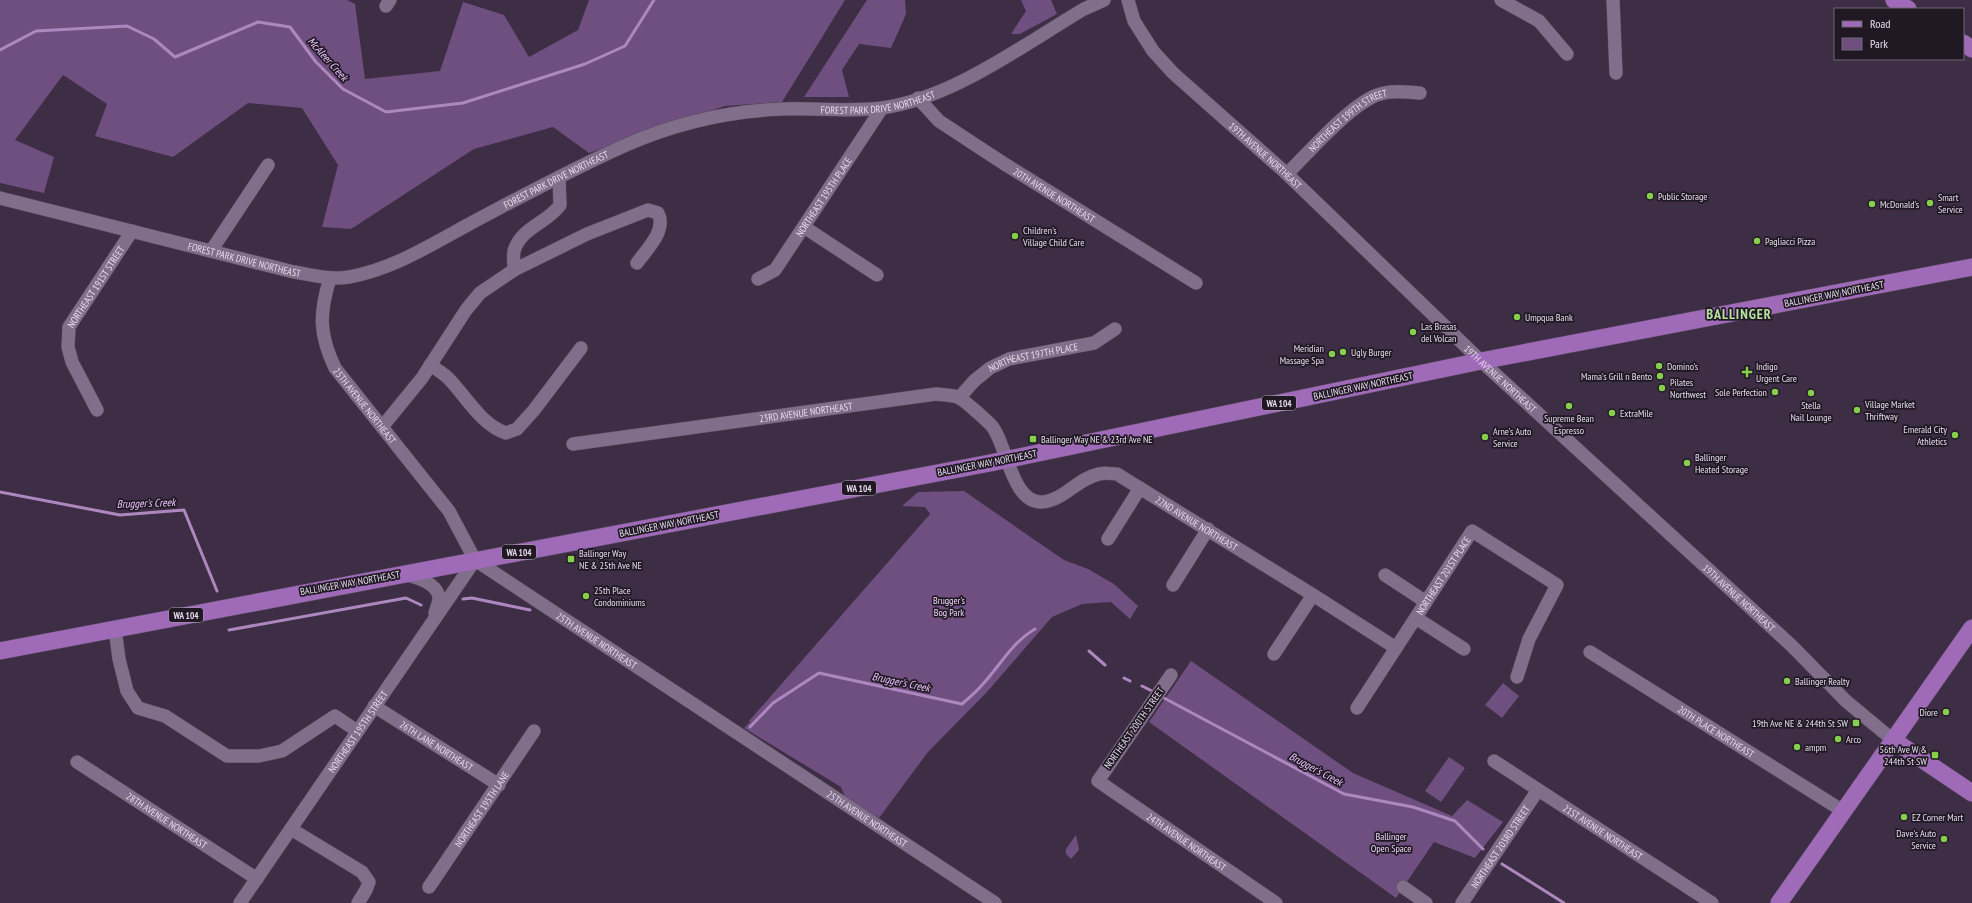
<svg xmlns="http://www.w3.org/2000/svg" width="1972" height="903" font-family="'PT Sans Narrow',sans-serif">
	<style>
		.green { fill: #6f4f7f }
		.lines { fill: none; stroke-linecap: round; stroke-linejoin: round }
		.stream { stroke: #ad88bf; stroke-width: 3 }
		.minor-casing { stroke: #5a4c61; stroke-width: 14 }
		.major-casing { stroke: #5a4c61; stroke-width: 18 }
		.minor { stroke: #806e8a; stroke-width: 13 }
		.major { stroke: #9f6ab8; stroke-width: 17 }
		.poi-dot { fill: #85cf4d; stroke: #201924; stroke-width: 1.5 }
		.labels { text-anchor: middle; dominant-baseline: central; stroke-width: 3.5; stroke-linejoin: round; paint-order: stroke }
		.shield { fill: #201924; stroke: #aaa1af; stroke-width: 1 }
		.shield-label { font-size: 9px; font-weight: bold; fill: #e5dbeb }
		.street-label { font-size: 10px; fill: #e5dbeb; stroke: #201924 }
		.poi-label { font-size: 10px; fill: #e5dbeb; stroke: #201924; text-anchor: start }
		.park-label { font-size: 10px; fill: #efd5fc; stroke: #201924 }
		.water-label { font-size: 11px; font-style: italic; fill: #eac4fe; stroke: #201924 }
		.district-label { font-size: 14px; font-weight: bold; letter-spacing: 1px; fill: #b7e19e; stroke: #201924 }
	</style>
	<rect width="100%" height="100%" fill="#3d2d45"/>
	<path class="green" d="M0,0H347L355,4L365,79L440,71L463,2L504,15L529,57L578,30L589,0H845L782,102L725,106L589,153L553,127L474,149L351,229L322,227L338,165L302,108L248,103L173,157L95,136L107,104L63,75L15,140L54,157L44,193L0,183Z
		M867,0H905L906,14L891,48L859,44L842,70L849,97H804Z
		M1021,0H1051L1057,14L1020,34H1011L1026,11Z
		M964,491L1064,560L1088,569L1114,584L1138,606L1130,619L1111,602L1082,604L1052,617L987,692L928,752L879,818L845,797L841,787L744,728L750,722L749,721L930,514L925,507L902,506L918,492Z
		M1191,661L1353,773L1452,816L1467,800L1503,822L1475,858L1434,842L1396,898L1149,722Z
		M1503,683L1519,696L1502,718L1485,705Z
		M1449,757L1465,768L1441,802L1425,791Z
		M1076,835L1079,850L1071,859L1066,854V849Z"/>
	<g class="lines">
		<path class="stream" d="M0,50L36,31L127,26L154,39L175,57L258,22L290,27L316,62L343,89L386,112L463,103L585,64L625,46L654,0
			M0,492L120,515L184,510L217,591
			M463,599L472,598L530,610
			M229,630L406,598L421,605
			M1089,651L1105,665
			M1124,678L1130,681
			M1142,686L1152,691
			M1164,698L1344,794L1413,807L1455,821L1483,849
			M750,727L773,703L819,673L962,704C969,698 976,692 982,685C1000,666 1011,643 1035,629
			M1502,864L1564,903"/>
		<defs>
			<g id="minor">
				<path id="s1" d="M1128,0L1134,21L1153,51L1173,73L1287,174L1481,361L1792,646L1846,701L1893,740"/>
				<path d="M1501,0L1539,21L1567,54"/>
				<path d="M1613,0L1616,73"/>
				<path d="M386,6L390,0"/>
				<path id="s2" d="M918,98L939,121L1003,163L1196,283"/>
				<path id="s3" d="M1287,174C1310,151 1349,106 1377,95C1390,90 1407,92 1420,93"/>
				<path id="s4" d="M0,198L294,272C312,275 330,280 349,277C394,269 434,243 473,222C524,195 574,168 626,145C676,123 729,111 783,109C816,108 849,112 882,108C953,98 1023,45 1084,9L1104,0"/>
				<path d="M804,227L877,275"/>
				<path d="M211,251L268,165"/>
				<path d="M514,270C514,264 513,256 514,251C521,227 548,223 560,205L559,177"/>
				<path id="s5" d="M330,278C319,314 319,334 335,368L449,511L475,560L995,903"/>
				<path id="s6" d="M758,279L775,270L882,108"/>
				<path d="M430,365C436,369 443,373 448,378C466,396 481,425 506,433L517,429L534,410L581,348"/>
				<path id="s7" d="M959,398L974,381L990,368L1009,359L1094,343L1115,329"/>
				<path id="s8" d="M97,410L72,362L68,347L69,327L132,231"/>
				<path d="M382,427L422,378L466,310L480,293L514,270L587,234L648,210L658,213C667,230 647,249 637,263"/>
				<path id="s9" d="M573,444L936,394C943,395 951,395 958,397C964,400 985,419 991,425C1007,443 1011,503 1042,502C1063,501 1078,478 1099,474C1105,472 1112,474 1117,474L1313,595L1396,648"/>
				<path d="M1108,539L1140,488"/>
				<path d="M407,575C419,578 438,584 439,598C439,603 436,609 435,613"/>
				<path d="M1385,575L1426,602"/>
				<path d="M1173,585L1208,529"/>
				<path d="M1416,618L1464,649"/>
				<path d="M115,629L119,659L127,691L138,708L165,716L227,756H259L282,751L335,716L357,731"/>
				<path id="s10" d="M1590,652L1843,811"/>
				<path d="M1274,654L1313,595"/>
				<path id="s11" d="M1171,675L1098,781L1276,903"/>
				<path id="s12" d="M374,706L499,785"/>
				<path id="s13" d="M1357,708L1472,531L1557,585L1529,639L1517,677"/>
				<path id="s14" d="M1494,761L1712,903"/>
				<path id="s15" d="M77,762L257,879"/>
				<path d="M291,829L362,872L369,882L366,890L358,903"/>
				<path id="s16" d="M429,887L534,731"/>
				<path d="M1403,887L1426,903"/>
				<path id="s17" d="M240,903L475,560"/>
				<path id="s18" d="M1462,903L1538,790"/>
			</g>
			<path id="major" d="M1894,0L1908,9
				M1963,43L1972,49
				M0,651L990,463L1481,361L1972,267
				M1893,740L1972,793
				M1779,903L1972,628"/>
		</defs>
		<use href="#minor" class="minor-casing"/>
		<use href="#major" class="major-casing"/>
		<use href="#minor" class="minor"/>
		<use href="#major" class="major"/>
	</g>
	<g class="poi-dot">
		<circle cx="1650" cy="196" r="4"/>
		<circle cx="1930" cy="203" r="4"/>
		<circle cx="1872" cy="204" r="4"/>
		<circle cx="1015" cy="236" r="4"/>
		<circle cx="1757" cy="241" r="4"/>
		<circle cx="1517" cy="317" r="4"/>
		<circle cx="1413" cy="332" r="4"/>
		<circle cx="1343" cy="352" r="4"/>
		<circle cx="1332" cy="354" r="4"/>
		<circle cx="1659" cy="366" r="4"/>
		<path d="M1745 366h4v4h4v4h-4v4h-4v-4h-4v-4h4z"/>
		<circle cx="1660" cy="376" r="4"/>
		<circle cx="1662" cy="388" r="4"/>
		<circle cx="1775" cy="392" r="4"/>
		<circle cx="1811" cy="393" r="4"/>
		<circle cx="1569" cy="406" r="4"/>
		<circle cx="1857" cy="410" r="4"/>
		<circle cx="1612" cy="413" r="4"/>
		<circle cx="1955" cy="435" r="4"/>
		<circle cx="1485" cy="437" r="4"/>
		<rect x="1029" y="435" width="8" height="8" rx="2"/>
		<circle cx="1687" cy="463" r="4"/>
		<rect x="567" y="555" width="8" height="8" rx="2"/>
		<circle cx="586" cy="596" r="4"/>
		<circle cx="1787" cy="681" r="4"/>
		<circle cx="1946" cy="712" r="4"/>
		<rect x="1852" y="719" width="8" height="8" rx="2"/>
		<circle cx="1838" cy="739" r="4"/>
		<circle cx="1797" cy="747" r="4"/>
		<rect x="1931" y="751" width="8" height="8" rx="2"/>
		<circle cx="1904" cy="817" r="4"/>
		<circle cx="1944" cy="839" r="4"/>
	</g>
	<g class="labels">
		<g class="shield">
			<rect x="1262" y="396" width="34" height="14" rx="3"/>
			<rect x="842" y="481" width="34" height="14" rx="3"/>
			<rect x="502" y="545" width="34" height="14" rx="3"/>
			<rect x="169" y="608" width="34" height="14" rx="3"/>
		</g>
		<g class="shield-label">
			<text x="1279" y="403">WA 104</text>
			<text x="859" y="488">WA 104</text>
			<text x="519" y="552">WA 104</text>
			<text x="186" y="615">WA 104</text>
		</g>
		<g class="street-label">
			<text stroke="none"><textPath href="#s4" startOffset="924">FOREST PARK DRIVE NORTHEAST</textPath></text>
			<text stroke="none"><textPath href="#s3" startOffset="82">NORTHEAST 199TH STREET</textPath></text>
			<text stroke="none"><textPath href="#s1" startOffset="211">19TH AVENUE NORTHEAST</textPath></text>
			<text stroke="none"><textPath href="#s4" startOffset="588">FOREST PARK DRIVE NORTHEAST</textPath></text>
			<text stroke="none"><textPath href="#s2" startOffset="168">20TH AVENUE NORTHEAST</textPath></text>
			<text stroke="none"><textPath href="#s6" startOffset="107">NORTHEAST 195TH PLACE</textPath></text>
			<text stroke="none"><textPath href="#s4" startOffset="252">FOREST PARK DRIVE NORTHEAST</textPath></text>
			<text stroke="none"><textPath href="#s8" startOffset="138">NORTHEAST 191ST STREET</textPath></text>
			<text transform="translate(1834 294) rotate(-11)">BALLINGER WAY NORTHEAST</text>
			<text stroke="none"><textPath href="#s7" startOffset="88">NORTHEAST 197TH PLACE</textPath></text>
			<text stroke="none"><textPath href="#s1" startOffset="535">19TH AVENUE NORTHEAST</textPath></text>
			<text transform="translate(1363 386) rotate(-12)">BALLINGER WAY NORTHEAST</text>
			<text stroke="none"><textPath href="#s5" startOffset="141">25TH AVENUE NORTHEAST</textPath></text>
			<text stroke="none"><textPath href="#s9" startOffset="235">23RD AVENUE NORTHEAST</textPath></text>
			<text transform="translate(987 463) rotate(-11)">BALLINGER WAY NORTHEAST</text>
			<text stroke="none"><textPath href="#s9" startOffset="705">22ND AVENUE NORTHEAST</textPath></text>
			<text transform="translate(669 524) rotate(-11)">BALLINGER WAY NORTHEAST</text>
			<text stroke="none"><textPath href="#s13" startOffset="158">NORTHEAST 201ST PLACE</textPath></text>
			<text transform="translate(350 583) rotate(-10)">BALLINGER WAY NORTHEAST</text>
			<text stroke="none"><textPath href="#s1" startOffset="859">19TH AVENUE NORTHEAST</textPath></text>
			<text stroke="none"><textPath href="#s5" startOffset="477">25TH AVENUE NORTHEAST</textPath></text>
			<text transform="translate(1134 728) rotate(-55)">NORTHEAST 200TH STREET</text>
			<text stroke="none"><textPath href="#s17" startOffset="208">NORTHEAST 195TH STREET</textPath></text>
			<text stroke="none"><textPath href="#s10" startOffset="149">20TH PLACE NORTHEAST</textPath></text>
			<text stroke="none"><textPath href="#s12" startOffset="74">26TH LANE NORTHEAST</textPath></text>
			<text stroke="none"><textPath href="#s16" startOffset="94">NORTHEAST 195TH LANE</textPath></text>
			<text stroke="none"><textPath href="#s5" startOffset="801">25TH AVENUE NORTHEAST</textPath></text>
			<text stroke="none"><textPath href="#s15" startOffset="107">28TH AVENUE NORTHEAST</textPath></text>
			<text stroke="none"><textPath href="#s14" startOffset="130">21ST AVENUE NORTHEAST</textPath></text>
			<text stroke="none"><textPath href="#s11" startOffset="236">24TH AVENUE NORTHEAST</textPath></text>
			<text stroke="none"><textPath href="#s18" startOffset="68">NORTHEAST 203RD STREET</textPath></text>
		</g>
		<g class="poi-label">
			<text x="1658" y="196">Public Storage</text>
			<text x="1938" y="197">Smart<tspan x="1938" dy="12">Service</tspan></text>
			<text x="1880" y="204">McDonald's</text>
			<text x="1023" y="230">Children's<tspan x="1023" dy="12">Village Child Care</tspan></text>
			<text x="1765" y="241">Pagliacci Pizza</text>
			<text x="1525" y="317">Umpqua Bank</text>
			<text x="1421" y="326">Las Brasas<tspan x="1421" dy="12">del Volcan</tspan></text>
			<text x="1324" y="348" text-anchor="end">Meridian<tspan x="1324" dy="12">Massage Spa</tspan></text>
			<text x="1351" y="352">Ugly Burger</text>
			<text x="1667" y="366">Domino's</text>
			<text x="1756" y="366">Indigo<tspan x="1756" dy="12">Urgent Care</tspan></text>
			<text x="1652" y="376" text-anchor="end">Mama's Grill n Bento</text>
			<text x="1670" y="382">Pilates<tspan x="1670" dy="12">Northwest</tspan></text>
			<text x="1767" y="392" text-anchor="end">Sole Perfection</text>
			<text x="1865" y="404">Village Market<tspan x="1865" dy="12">Thriftway</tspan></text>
			<text x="1811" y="405" text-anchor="middle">Stella<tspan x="1811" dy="12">Nail Lounge</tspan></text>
			<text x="1620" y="413">ExtraMile</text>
			<text x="1569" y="418" text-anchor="middle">Supreme Bean<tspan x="1569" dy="12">Espresso</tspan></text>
			<text x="1947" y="429" text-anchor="end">Emerald City<tspan x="1947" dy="12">Athletics</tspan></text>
			<text x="1493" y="431">Arne’s Auto<tspan x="1493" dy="12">Service</tspan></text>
			<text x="1041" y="439">Ballinger Way NE &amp; 23rd Ave NE</text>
			<text x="1695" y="457">Ballinger<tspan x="1695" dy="12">Heated Storage</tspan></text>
			<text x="579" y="553">Ballinger Way<tspan x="579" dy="12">NE &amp; 25th Ave NE</tspan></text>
			<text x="594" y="590">25th Place<tspan x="594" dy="12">Condominiums</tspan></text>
			<text x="1795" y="681">Ballinger Realty</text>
			<text x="1938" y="712" text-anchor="end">Diore</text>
			<text x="1848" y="723" text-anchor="end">19th Ave NE &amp; 244th St SW</text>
			<text x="1846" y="739">Arco</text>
			<text x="1805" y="747">ampm</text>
			<text x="1927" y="749" text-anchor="end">56th Ave W &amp;<tspan x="1927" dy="12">244th St SW</tspan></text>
			<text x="1912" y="817">EZ Corner Mart</text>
			<text x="1936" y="833" text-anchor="end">Dave's Auto<tspan x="1936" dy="12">Service</tspan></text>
		</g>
		<g class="park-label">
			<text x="949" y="600">Brugger's<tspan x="949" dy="12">Bog Park</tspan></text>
			<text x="1391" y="836">Ballinger<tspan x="1391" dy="12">Open Space</tspan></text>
		</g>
		<g class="water-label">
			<text transform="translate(328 59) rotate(48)">McAleer Creek</text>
			<text transform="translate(146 503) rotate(-2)">Brugger's Creek</text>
			<text transform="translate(901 682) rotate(12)">Brugger's Creek</text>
			<text transform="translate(1316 769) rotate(28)">Brugger's Creek</text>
		</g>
		<g class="district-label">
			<text x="1739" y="314">BALLINGER</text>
		</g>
	</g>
	<rect x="1834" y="8" width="130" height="52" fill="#201924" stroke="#6f6774"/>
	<rect x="1842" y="21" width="20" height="6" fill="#9f6ab8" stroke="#6f6774"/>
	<text x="1870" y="28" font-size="12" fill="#e5dbeb">Road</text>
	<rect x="1842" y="38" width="20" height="12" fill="#6f4f7f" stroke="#6f6774"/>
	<text x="1870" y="48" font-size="12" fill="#e5dbeb">Park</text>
</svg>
